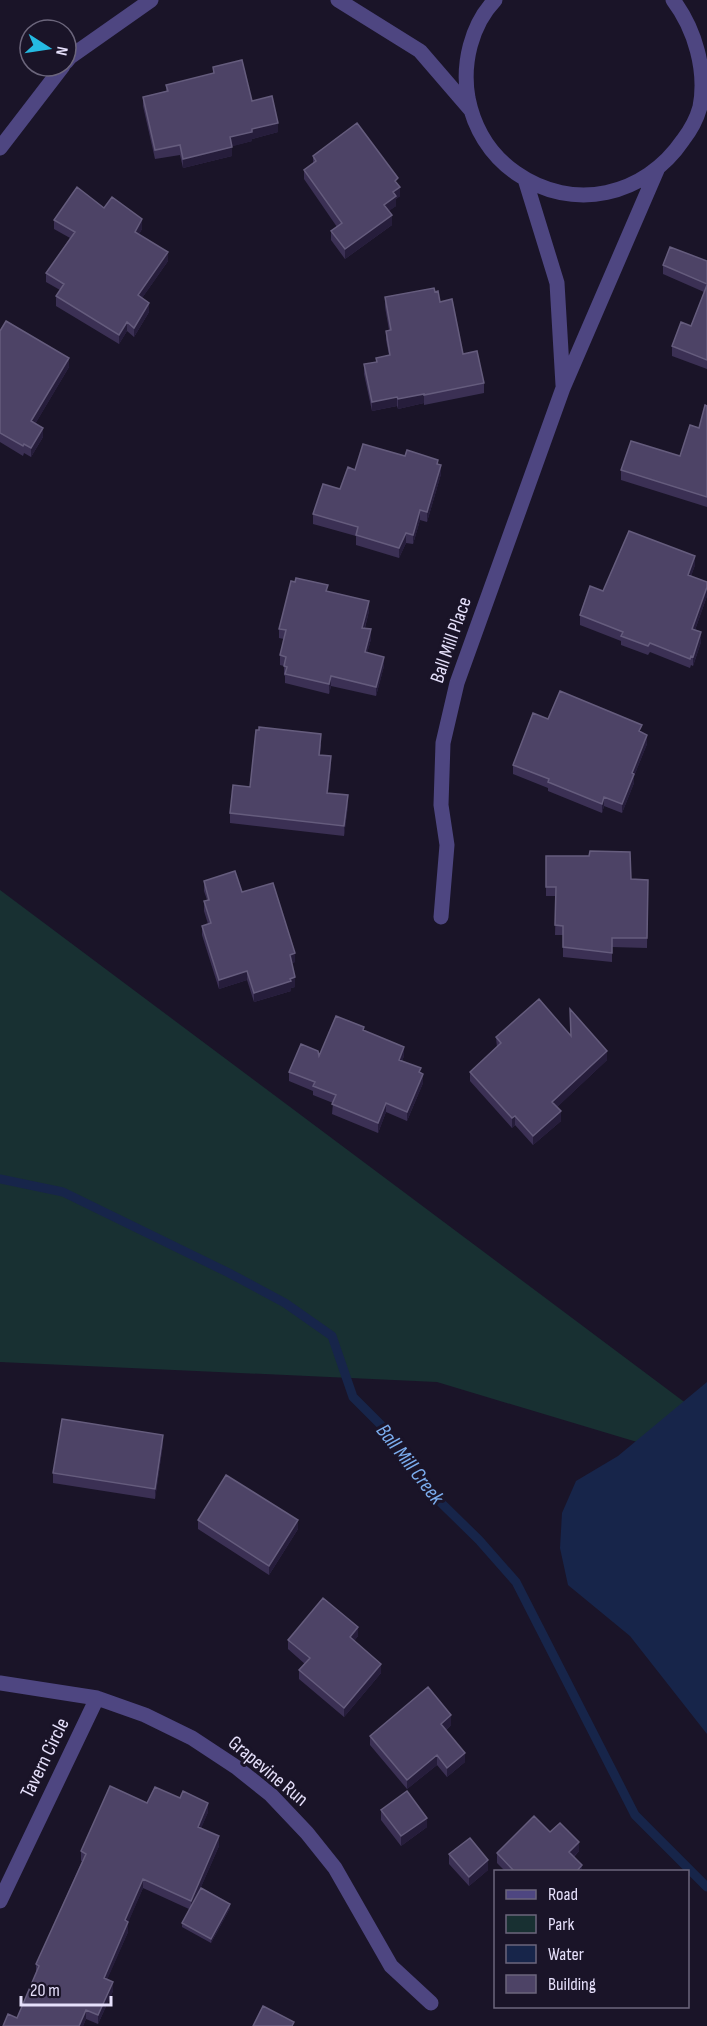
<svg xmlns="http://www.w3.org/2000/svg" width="707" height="2026" font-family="'Sofia Sans Condensed',sans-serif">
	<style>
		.green { fill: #183032 }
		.water { fill: #17254a }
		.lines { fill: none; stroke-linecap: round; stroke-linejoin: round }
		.stream { stroke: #17254a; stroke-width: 9 }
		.minor { stroke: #4e4681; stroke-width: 15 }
		.wall { fill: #3b3054 }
		.shaded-wall { fill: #261d3b }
		.building { fill: #4d4366; stroke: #655c7d; stroke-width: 1.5 }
		.labels { text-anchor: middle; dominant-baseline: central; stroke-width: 6; stroke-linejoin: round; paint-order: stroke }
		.street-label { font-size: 20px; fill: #e6e0fb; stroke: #1a1428 }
		.water-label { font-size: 21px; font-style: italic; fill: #7baced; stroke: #1a1428 }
	</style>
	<rect width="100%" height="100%" fill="#1a1428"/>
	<path class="green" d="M0,890L707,1419V1463L437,1382L0,1362Z"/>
	<path class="water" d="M707,1382V1734L630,1636L568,1585L560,1548L562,1513L576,1481L618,1456Z"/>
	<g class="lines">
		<path class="stream" d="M0,1179L63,1192L229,1273L285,1303L332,1336L353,1397L389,1433L430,1492L479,1540L516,1582L635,1815L707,1887"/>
		<path class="minor" d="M338,0L420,51L470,109
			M495,0C471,25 462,64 468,98C474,128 490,155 516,173C573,213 645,196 683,140C690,131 697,118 700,107C707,71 695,29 673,0
			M66,62L70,57L151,0
			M0,148L63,66
			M525,179L557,283L563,385
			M441,917L447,845L441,805L443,743L457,683L563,388L657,170
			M0,1683L97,1698L145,1715L192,1738L236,1767L271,1795L307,1833L335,1868L391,1966L431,2003
			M0,1901L97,1698"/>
	</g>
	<path class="wall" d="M213,67L252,101L278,132L252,139V141L232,146V156L183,168L180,155L155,159L143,106V97L166,91V85L213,74Z
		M313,156L398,185L400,196L396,199V206L388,211L392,225L345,259L331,240V231L337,227L304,179V170L313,163Z
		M104,208L142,229L139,234L168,261L142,298L149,312L134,337L127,331L119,344L56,306V296L60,290L46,282V273L70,238L54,229V220Z
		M707,261V369L672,356V346L691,326L704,292L663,274V265Z
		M435,292L463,354L484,383V393L424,405V403L398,409L397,406L372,411L364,374V364L376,362V358L389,355L386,340V331L389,330L385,307V297Z
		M0,331L69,367L35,424L43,437L31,457L24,453L23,456L0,442Z
		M707,406V507L621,480V470L680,456L699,428Z
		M405,456L438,464L441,474L427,522L420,520L413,544L406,543L399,558L356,545V536L313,524V514L340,489L355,470Z
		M695,565L691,576L707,596L695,630L701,642L693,666L691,665L690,668L650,652L648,655L621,645V641L580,625V615Z
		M328,591L369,611L365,628L371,639L367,653L384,666L376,696L331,686L329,694L285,683V676L284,675V666L280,665V655L284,639L279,638V629Z
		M548,719L642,733L647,744L634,776V783L622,813L604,806L602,813L548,791V788L513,774V765Z
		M321,744L320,755L331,766L328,793L348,805L344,836L230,823V813Z
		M546,856L631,879L648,880L647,948L612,947V962L563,957V935H555L556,896H546Z
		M204,881L242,892L295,962L292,963L295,987L291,988V991L254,1002L247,980L219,989L202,935V926L208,924L204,911V901L207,900L204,891Z
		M570,1009L607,1060L557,1107L561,1121L533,1145L515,1125L512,1128L470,1081V1072L497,1048L496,1037L571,1035Z
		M364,1030L404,1056L402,1061L421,1073L423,1083L407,1121L386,1112L378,1133L332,1114L333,1103L313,1095V1091L289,1081V1072L319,1056Z
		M163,1444L155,1499L53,1483V1473Z
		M198,1520L298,1529L269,1575L198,1529Z
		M358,1636L354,1641L381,1673L344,1717L299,1679V1670L305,1664L288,1649V1640Z
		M451,1725L446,1730L465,1762L447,1777L437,1765L407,1789L370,1745V1736Z
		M147,1803L208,1812L201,1828L219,1846L200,1889L230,1908L211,1943L182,1927V1923L189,1909L143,1888L128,1922V1932L107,1979L113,1991L98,2024L86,2019L83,2026H3L17,2018L36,1973V1964L82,1861H81V1851Z
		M381,1810L427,1827L401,1846L381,1820Z
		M550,1832L579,1851L574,1857L582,1872H506L497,1863V1853Z
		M449,1854L488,1870L469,1886L449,1864Z"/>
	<path class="shaded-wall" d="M278,123V132L252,139V141L230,147V137L252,129Z
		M232,147V156L183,168V159Z
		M400,187V196L396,199V206L384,215V205L393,192Z
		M392,215V225L345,259V249Z
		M142,219V229L135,241V232Z
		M168,252V261L138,304V295Z
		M149,303V312L134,337V328Z
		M127,322V331L119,344V335Z
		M69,358V367L31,431V421Z
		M424,394V403L398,409V399Z
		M397,397V406L372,411V402Z
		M43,428V437L31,457V448Z
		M441,465V474L427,522V512Z
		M420,510V520L413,544V535Z
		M406,533V543L399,558V548Z
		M695,556V565L688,584V575Z
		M707,587V596L692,638V629Z
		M369,601V611L362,637V628Z
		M371,629V639L365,661V652Z
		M701,632V642L693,666V657Z
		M384,657V666L376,696V687Z
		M331,676V686L329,694V684Z
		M647,735V744L634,776V783L622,813V804L632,773Z
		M331,756V766L327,802V793Z
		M348,795V805L344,836V826Z
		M604,797V806L602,813V804Z
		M295,953V962L290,964V955Z
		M247,971V980L219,989V980Z
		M295,977V987L291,988V991L254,1002V993Z
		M404,1047V1056L399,1069V1060Z
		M607,1051V1060L552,1112V1102Z
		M423,1074V1083L407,1121V1112Z
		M386,1103V1112L378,1133V1123Z
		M561,1111V1121L533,1145V1136Z
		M515,1116V1125L512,1128V1118Z
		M163,1435V1444L155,1499V1489Z
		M298,1520V1529L269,1575V1566Z
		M358,1627V1636L350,1646V1637Z
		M381,1664V1673L344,1717V1708Z
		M451,1715V1725L441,1734V1724Z
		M465,1753V1762L447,1777V1768Z
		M437,1755V1765L407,1789V1780Z
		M208,1803V1812L198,1836V1827Z
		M427,1818V1827L401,1846V1836Z
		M219,1836V1846L191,1910V1901Z
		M579,1842V1851L569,1861V1852Z
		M488,1860V1870L469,1886V1877Z
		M582,1865V1872H576Z
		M143,1879V1888L125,1930V1920Z
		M230,1904V1908L211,1943V1939Z
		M128,1922V1932L104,1987V1978Z
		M113,1982V1991L98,2024V2015Z
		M86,2010V2019L83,2026H79Z"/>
	<path class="building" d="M242,60L252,101L272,96L278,123L252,129V132L230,137L232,147L183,159L180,145L155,150L143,97L168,91L166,85L214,73L213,67Z
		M357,123L398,178L395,181L400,187L393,192L396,196L384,205L392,215L345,249L331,231L342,223L304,170L316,161L313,156Z
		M77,187L104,208L112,197L142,219L135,232L168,252L138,295L149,303L134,328L127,322L119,335L56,296L64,284L46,273L75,232L54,220Z
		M670,247L707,261V284L663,265Z
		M707,285V360L672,346L681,322L691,326Z
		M434,288L435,292L438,291L440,302L452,299L463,354L477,351L484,383L424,395V394L398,399L397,397L372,402L364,364L377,362L376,358L390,355L386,331L391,330L385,297Z
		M6,321L69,358L31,421L43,428L31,448L24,444L23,446L0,433V331Z
		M705,405L707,406V497L621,470L631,441L680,456L690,425L699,428Z
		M363,444L405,456L407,450L438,460L437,464L441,465L427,512L420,510L413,535L406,533L399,548L356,535L358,527L313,514L323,484L340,489L348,467L355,470Z
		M629,531L695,556L688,575L707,582V587L692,629L701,632L693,657L691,656L690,659L650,643L648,646L621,636L623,632L580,615L590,586L603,591Z
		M296,578L328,585L326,591L369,601L362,628L371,629L365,652L384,657L376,687L331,676L329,684L285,674L287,667L284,666L286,657L280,655L286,630L279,629L291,581L295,582Z
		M560,691L642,725L639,731L647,735L632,773L634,774L622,804L604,797L602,804L548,782L549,779L513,765L533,713L548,719Z
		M259,727L321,734L319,755L331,756L327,793L348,795L344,826L230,813L233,785L250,787L256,730H259Z
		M590,851L630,852L631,879L648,880L647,938H612V953L563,947V926L555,925L556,887H546V856H589Z
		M235,871L242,892L273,883L295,953L290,955L295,977L290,979L291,981L254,993L247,971L219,980L202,926L211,923L204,901L209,900L204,881Z
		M539,999L571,1036L570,1009L607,1051L552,1102L561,1111L533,1136L515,1116L512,1118L470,1072L501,1043L496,1037Z
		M336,1016L364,1027L363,1030L404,1047L399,1060L421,1068L419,1072L423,1074L407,1112L386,1103L378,1123L332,1104L336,1095L313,1086L315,1082L289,1072L301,1044L318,1051L319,1056Z
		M62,1419L163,1435L155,1489L53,1473Z
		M226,1475L298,1520L269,1566L198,1520Z
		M323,1598L358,1627L350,1637L381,1664L344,1708L299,1670L310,1658L288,1640Z
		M428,1687L451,1715L441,1724L465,1753L447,1768L437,1755L407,1780L370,1736Z
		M110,1786L147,1803L155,1787L180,1798L183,1791L208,1803L198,1827L219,1836L191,1901L143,1879L125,1920L128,1922L104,1978L113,1982L98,2015L86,2010L79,2026H3L8,2014L17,2018L39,1966L36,1964L86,1854L81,1851Z
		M407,1791L427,1818L401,1836L381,1810Z
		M534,1816L550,1832L560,1823L579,1842L569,1852L582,1865L576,1872H515L497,1853Z
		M470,1838L488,1860L469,1877L449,1854Z
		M201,1888L230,1904L211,1939L182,1923Z
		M263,2006L294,2022L292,2026H253Z"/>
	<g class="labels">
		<g class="street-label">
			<text transform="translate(451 640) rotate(-71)">Ball Mill Place</text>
			<text transform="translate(45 1758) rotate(-64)">Tavern Circle</text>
			<text transform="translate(268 1771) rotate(40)">Grapevine Run</text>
		</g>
		<g class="water-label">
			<text transform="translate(410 1464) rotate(52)">Ball Mill Creek</text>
		</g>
	</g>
	<rect x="494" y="1870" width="195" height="138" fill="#1a1428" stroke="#6c667c" stroke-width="1.5"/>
	<rect x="506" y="1890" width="30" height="9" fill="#4e4681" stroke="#6c667c" stroke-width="1.5"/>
	<text x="548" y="1900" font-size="18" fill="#e6e0fb">Road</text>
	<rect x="506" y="1915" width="30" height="18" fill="#183032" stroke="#6c667c" stroke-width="1.5"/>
	<text x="548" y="1930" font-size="18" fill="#e6e0fb">Park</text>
	<rect x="506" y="1945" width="30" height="18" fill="#17254a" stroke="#6c667c" stroke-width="1.5"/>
	<text x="548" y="1960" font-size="18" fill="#e6e0fb">Water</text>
	<rect x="506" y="1975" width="30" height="18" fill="#4d4366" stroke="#6c667c" stroke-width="1.5"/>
	<text x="548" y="1990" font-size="18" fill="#e6e0fb">Building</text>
	<g transform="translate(48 48) rotate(102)"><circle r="28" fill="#1a1428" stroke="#6c667c" stroke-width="1.5"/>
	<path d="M0-4.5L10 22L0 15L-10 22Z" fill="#25bae2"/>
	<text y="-9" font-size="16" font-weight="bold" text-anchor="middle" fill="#e6e0fb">N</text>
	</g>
	<path d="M21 1996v9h90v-9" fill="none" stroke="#e6e0fb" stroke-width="3"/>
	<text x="30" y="1996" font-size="18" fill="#e6e0fb" stroke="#1a1428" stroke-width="4.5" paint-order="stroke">20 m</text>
</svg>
